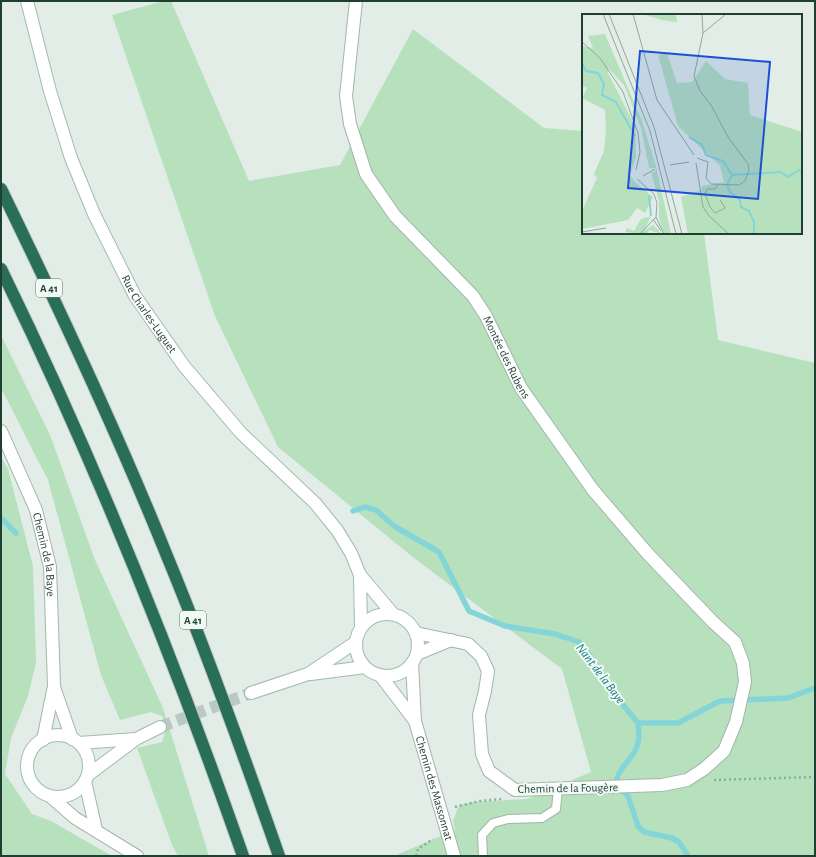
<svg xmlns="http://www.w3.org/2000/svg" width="816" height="857" font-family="'Alegreya Sans',sans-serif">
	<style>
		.green { fill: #b7e0bd }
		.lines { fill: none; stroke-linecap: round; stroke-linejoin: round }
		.stream { stroke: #84d5d7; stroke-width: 5.5 }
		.secondary-tunnel { stroke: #bacac2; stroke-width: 12; stroke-dasharray: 12 6; stroke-linecap: butt }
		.service-casing { stroke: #a3b5ac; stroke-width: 10 }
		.tertiary-casing { stroke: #a3b5ac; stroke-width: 14 }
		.secondary-casing { stroke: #a1bcaf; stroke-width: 14 }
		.motorway-casing { stroke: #c0c9c6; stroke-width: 14 }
		.path { stroke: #7eb39b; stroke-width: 2.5; stroke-dasharray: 2 3; stroke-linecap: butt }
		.service { stroke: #fff; stroke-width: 8 }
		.tertiary { stroke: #fff; stroke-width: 12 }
		.secondary { stroke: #fff; stroke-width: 12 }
		.motorway { stroke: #296e56; stroke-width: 12 }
		.labels { text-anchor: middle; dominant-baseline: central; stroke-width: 4; stroke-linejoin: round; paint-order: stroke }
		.shield { fill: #f1f9f4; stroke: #5e776c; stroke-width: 1 }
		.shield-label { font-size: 11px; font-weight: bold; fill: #1f3f32 }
		.street-label { font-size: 12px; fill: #1f3f32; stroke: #f1f9f4 }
		.water-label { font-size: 13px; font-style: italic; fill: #147d80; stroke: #f1f9f4 }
		.inset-river { fill: none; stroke: #84d5d7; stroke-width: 2 }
		.inset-road { fill: none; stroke: #93a79e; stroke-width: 1 }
		.view { fill: #1d4ed8; fill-opacity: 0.15; stroke: #1d4ed8; stroke-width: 2 }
		.inset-edge { fill: none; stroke: #1f3f32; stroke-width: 2 }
	</style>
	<rect width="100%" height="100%" fill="#e1ede6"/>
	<path class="green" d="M164,1H171L249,181L340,165L413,29L544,128L583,131V233H704L718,340L815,363V856H394L455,830L453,821L459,805L473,802L527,799L591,772L562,669L414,558L278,447L215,316L112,15Z
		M1,335L50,435L95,560L163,708L209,856H178L172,845L137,748L162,742L166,729L162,716L151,712L120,720L101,675L48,480L1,388Z
		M1,457L8,469L33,566L36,663L28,696L11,738L5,774L32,814L51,821L112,856H1Z"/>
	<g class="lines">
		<path class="stream" d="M353,511L365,507L376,510L394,526L439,552L469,611L505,626L555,634L579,642L590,656L602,679L638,723H678L720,701L788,698L815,688
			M1,518L16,533
			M638,723C639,733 640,742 635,751C628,763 617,770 616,784L628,796L638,826L644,832L672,838L679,842L688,856"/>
		<path class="secondary-tunnel" d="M160,727L251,693"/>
		<defs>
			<path id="service" d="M483,856L482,835L493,823L508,819L542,818L556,809L558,789"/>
			<g id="tertiary">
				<path id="s1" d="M356,1L346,96L350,124L366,174L395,216L473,296L486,316L521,388L593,490L648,554L713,622L735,642L743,663L745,682L736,722L724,751L704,769L687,780L662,785L515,790L489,771L482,754L479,715L485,691L488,671L481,656L468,644L416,633"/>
				<path id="s2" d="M1,431L36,510L50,567L54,686L43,740"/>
				<path d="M417,654L451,640"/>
				<path id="s3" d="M412,663L415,721L454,856"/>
				<path d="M380,675L415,721"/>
				<path d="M54,687L72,739"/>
				<path d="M85,781L96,830"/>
				<path d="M51,797L75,818L137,856"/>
			</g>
			<g id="secondary">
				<path id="s4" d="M27,1L50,91L71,158L94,214L135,296L184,366L241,433L315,503L337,530L351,553L360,575L393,614"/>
				<path d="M360,575L361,628"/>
				<circle cx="387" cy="645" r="31"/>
				<path d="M311,674L365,667"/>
				<path d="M251,693L308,674L356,642"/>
				<circle cx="58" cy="766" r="31"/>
				<path d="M79,743L136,739"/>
				<path d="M88,775L136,739L160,727"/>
			</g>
			<path id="motorway" d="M1,189C60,310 117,432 167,556C208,655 244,756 279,856
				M1,269C94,459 173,656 243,856"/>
		</defs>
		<use href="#service" class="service-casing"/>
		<use href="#tertiary" class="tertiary-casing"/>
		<use href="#secondary" class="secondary-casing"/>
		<use href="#motorway" class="motorway-casing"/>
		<path class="path" d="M714,780L815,777
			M455,807L480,801L501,799
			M416,856L418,849L433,839"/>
		<use href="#service" class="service"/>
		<use href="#tertiary" class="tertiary"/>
		<use href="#secondary" class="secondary"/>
		<use href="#motorway" class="motorway"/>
	</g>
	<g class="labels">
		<g class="shield">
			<rect x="36" y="279" width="26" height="18" rx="3"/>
			<rect x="180" y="611" width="26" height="18" rx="3"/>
		</g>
		<g class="shield-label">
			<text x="49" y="288">A 41</text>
			<text x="193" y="620">A 41</text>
		</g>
		<g class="street-label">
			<text stroke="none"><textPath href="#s4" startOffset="338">Rue Charles-Luguet</textPath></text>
			<text stroke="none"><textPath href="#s1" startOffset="409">Montée des Rubens</textPath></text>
			<text stroke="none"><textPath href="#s2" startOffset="132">Chemin de la Baye</textPath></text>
			<text stroke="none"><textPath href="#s3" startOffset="128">Chemin des Massonnat</textPath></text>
			<text transform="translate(568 788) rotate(-1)">Chemin de la Fougère</text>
		</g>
		<g class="water-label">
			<text transform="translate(600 674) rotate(53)">Nant de la Baye</text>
		</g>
	</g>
	<g transform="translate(582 14)">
		<rect width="220" height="220" fill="#e1ede6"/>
		<path d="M60,0H94L95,8L80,6ZM23,20L60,107L74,152L89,220H82L77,204V187L69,158H73L74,154H67L59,114L42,71L26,54V59L53,112L54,143L48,161L52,167L71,183L63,199L55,194L46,206L0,215V197L15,164L12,160L22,137L24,114L23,96L0,84L5,74L0,72V32L11,34L6,22ZM85,39L95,69L110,68L124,47L143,65L166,69L168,101L220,118V220H106L99,183L119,176L120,172L142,168L138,152L96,112L76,41ZM69,202L62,217L71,211L80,220L67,216L66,220L43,218L45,214L52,217L59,205Z" fill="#b7e0bd"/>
		<path class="inset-river" d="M0,49L4,57L16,59L22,70L20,81L34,88L53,122M107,123L120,131L124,141L141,147L150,161L199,158L206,163L217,156L220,158M150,161L145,171L148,178L158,186L159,193L167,197L172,208V220M67,182L69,202"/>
		<path class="inset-road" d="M21,0L68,117L94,220M27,0L72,113L100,220M51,0L75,86L112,141M120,0L121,19M0,28L18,44L41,78L56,119L58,138L54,156M115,144L126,148L124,164L129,170L157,171L163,167L167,156L166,150L146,123L129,91L118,77L112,62L121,19L144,0M114,149L121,193L128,203L147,220M88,151L107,148M61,162L73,155M55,165L72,180L75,189L74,203L82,220M136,171L133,175H125L123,180L128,193L133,199L143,194L138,186M71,205L79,217M0,218L24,214M58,220L74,203"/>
		<path class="view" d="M58,37L188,48L176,185L46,174Z"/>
		<rect width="220" height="220" class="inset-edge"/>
	</g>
	<rect width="816" height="857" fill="none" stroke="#1f3f32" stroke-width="4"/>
</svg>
